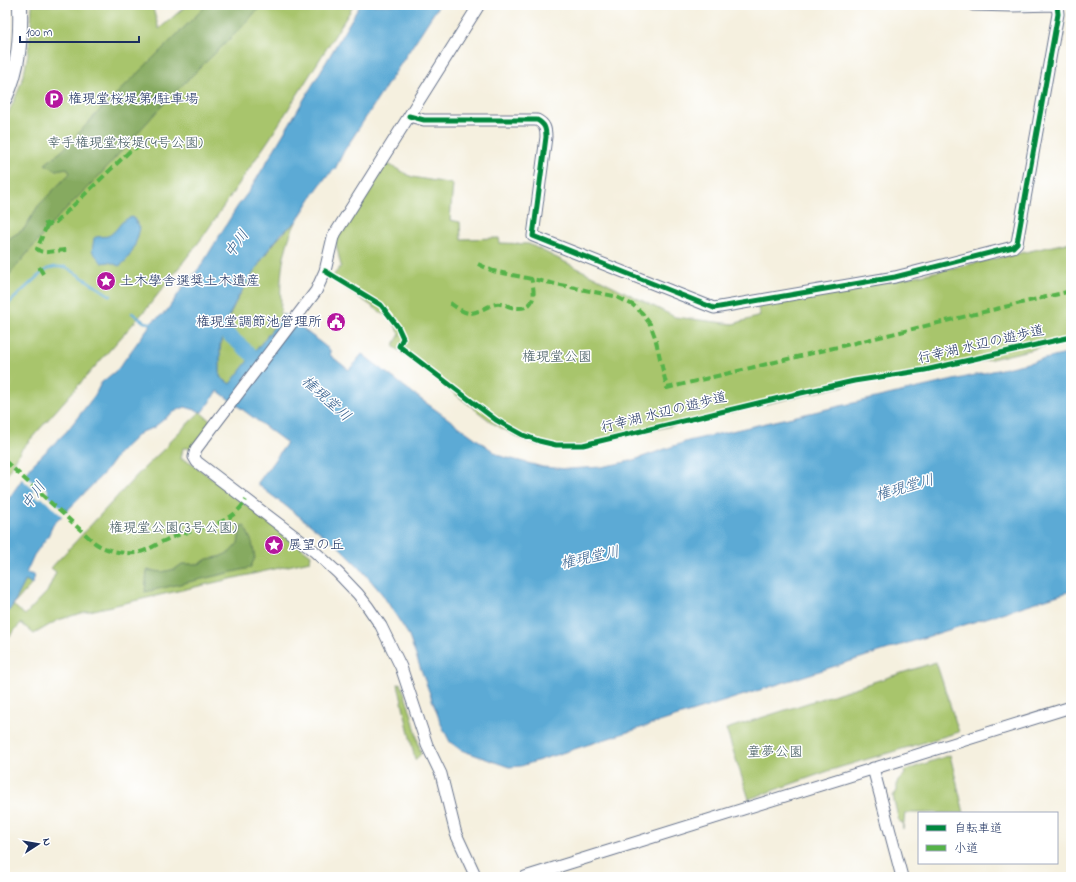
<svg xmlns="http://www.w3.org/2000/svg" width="1076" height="882" font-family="'Indie Flower','Klee One',sans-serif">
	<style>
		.green { fill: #a8c56c; stroke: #627a65 }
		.forest { fill: #86aa60; stroke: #506c5f }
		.water { fill: #5baad5; stroke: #3b6c9a }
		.pier { fill: #f5f0df }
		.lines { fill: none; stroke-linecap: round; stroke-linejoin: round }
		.stream { stroke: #5baad5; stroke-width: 2.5 }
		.river { stroke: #5baad5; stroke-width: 14 }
		.minor-casing { stroke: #67738b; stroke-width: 13 }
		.major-casing { stroke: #67738b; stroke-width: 16 }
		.minor { stroke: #fff; stroke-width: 11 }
		.major { stroke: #fff; stroke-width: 14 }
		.quiet { stroke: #55b248; stroke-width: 4; stroke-dasharray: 8 4; stroke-linecap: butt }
		.cycleway-casing { stroke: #fff; stroke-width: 8 }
		.cycleway { stroke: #00873e; stroke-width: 5 }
		.labels { text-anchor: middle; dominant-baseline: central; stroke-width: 3; stroke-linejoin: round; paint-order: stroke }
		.poi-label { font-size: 14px; fill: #1b2f5e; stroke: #fff; text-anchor: start }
		.park-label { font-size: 14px; fill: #455c62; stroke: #fff }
		.street-label { font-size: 14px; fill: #1b2f5e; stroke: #fff }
		.water-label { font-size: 15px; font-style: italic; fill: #35608e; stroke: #fff }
	</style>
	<rect width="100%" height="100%" fill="#fff"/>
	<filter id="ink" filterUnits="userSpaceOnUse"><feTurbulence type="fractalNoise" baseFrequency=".025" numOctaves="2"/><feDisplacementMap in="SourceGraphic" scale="8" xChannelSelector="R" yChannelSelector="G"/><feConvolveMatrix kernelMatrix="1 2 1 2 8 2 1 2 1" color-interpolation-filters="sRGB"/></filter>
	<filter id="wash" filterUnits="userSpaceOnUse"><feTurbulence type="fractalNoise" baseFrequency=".012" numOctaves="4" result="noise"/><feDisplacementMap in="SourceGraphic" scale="16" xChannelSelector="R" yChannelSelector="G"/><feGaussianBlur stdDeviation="0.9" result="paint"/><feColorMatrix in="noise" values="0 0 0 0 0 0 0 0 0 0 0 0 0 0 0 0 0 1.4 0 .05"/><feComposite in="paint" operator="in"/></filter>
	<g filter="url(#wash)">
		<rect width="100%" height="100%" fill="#f5f0df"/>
		<path class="green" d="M32,5H152L159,29L187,5H354L270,138L202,238L148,307L21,450L5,478V119C27,78 30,51 32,5Z
			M386,163L412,177L453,184L450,220L460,222L461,239L499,238L500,243L529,244L675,317L733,324L760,316L757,305L893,281L1071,242V340L971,364L857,383L584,446L552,447L538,445L519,438L494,424L393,346L400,334L392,320L331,278L341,266L335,239Z
			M296,222C292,231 288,239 286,249C281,266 280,287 281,305L280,307L282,309L279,312L283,315L230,385L220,377C220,366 219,354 221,343C225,320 236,301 248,281C262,258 275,239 296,222Z
			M200,412L212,422L192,448H183L181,459L190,462L311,555L310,561L85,612L58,620L34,634L21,623L5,641V616L13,605L26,579L32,584L13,605L25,615L47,592L56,572L51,568L140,472L167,446L170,441Z
			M936,662L959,732L831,770L749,799L726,729Z
			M401,683L412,716L421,754L415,760L398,684Z
			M950,755L964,813H905L903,829L902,822H899L893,796L897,791V782L905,774L904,771Z"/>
		<path class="forest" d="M207,5H262L242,27L169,98L98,177L58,217L5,280V257L9,253L10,249L5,248V240L8,239L24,229L38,206L70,173L67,168L56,170L45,164L63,150L97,113Z
			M244,525L252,542L255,558L250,568L145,592L147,570L162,572L175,569L182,564H199L207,559L219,557L230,552L238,543L241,526Z"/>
		<path class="water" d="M360,5H439L344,151L335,169L326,177L315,192L296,222L282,233L268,250L238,297L225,324L220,345V377L230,384L284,314L330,350V355L349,370L362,354L422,400L500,456L543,467L568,469L601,467L631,461L688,441L1071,353V591L521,766L509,767L461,750L450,742L441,724L408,634L382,594L361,569L338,546L257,484L287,443L218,391L202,412L185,407L178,410L172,413L153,428L141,432L118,454L105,472L53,525L48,536L34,555L26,573L34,575L32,584L26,580L13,605L5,616V504L32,465L67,431L95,395L101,383L118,369L153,321L166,312L183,287L201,266L237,207L250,190Z
			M133,217L140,228C137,241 131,260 119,266L109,262L102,263L92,251L94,238C99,235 105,238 110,235C120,228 120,219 133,217Z"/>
		<path class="pier" d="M24,474L37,486L42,484L47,488L48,492L46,494L67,513L63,517L42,498L38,499L33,495L34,490L21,478Z"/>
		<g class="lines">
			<path class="stream" d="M5,307L37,277L47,269L54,267H66L111,296
				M132,313L144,322L155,324"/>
			<path class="river" d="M210,319L267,368"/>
		</g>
	</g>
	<g filter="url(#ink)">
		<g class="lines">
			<defs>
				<path id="minor" d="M409,116L424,120H537C545,124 546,129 546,137L533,236L714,308L895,277L1013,247L1017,243L1058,14L1057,5L1012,6L973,5
					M873,768L902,877
					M476,877L456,834L441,774L427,745L401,667L381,626L368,607L358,594L338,573L314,551L197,462L194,457L196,449L316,291L325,271L333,237L479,5
					M525,877L1071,707"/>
				<path id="major" d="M5,98C19,69 21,37 20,5"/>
			</defs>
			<use href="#minor" class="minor-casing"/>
			<use href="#major" class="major-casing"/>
			<use href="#minor" class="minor"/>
			<use href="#major" class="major"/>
			<path class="quiet" d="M45,222L47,225L56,222L132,149L139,147
				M47,225L37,249C43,256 59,249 68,250
				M478,264L493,271L614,296L633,305L642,313L650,324L655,337L667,388L1071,291
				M39,267L45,277
				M450,303C456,307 463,313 470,313C478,313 487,306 496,304C504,303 510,308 517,308C537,309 535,291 531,278
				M5,461L95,543C107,551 122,554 136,553C148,551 156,544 166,540C195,526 228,530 246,500"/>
			<defs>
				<path id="cycleway" d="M409,116L424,120H537C545,124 546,129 546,137L533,236L714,308L895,277L1013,247L1017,243L1058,14L1057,5L1012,6L973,5
					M325,271L381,305L398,327L403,338L399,346L496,420L523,435L539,441L556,445H583L779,398L854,381L925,370L1071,337"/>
			</defs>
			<use href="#cycleway" class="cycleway-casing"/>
			<use href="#cycleway" class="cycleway"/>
		</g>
	</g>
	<defs>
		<symbol id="parking-disc" viewBox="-11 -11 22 22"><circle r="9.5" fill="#b5179e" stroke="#fff"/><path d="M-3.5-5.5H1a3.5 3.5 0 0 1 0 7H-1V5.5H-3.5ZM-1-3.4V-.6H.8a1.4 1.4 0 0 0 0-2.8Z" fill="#fff"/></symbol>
		<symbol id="sight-disc" viewBox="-11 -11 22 22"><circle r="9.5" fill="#b5179e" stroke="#fff"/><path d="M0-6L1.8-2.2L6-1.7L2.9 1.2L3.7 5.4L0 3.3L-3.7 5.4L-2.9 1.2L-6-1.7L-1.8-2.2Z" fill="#fff"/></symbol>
		<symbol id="civic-disc" viewBox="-11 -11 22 22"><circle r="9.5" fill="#b5179e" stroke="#fff"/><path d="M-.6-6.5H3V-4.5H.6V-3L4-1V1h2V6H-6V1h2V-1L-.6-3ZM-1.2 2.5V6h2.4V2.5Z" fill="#fff"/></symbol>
	</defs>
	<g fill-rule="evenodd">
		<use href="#parking-disc" x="43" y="88" width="22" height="22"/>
		<use href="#sight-disc" x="95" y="270" width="22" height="22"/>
		<use href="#civic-disc" x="325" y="311" width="22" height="22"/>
		<use href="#sight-disc" x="263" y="534" width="22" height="22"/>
	</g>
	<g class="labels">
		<g class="poi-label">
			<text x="68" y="99">権現堂桜堤第1駐車場</text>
			<text x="120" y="281">土木學舎選奨土木遺産</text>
			<text x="322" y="322" text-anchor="end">権現堂調節池管理所</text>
			<text x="288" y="545">展望の丘</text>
		</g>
		<g class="park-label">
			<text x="125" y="143">幸手権現堂桜堤(4号公園)</text>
			<text x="557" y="357">権現堂公園</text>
			<text x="173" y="528">権現堂公園(3号公園)</text>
			<text x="775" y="752">童夢公園</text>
		</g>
		<g class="street-label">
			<text transform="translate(981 345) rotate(-13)">行幸湖 水辺の遊歩道</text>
			<text transform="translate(664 413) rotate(-14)">行幸湖 水辺の遊歩道</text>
		</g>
		<g class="water-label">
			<text transform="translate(237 244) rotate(-54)">中川</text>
			<text transform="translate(326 399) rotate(42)">権現堂川</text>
			<text transform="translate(905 488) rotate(-16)">権現堂川</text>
			<text transform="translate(34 496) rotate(-55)">中川</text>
			<text transform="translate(590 558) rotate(-12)">権現堂川</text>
		</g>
	</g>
	<rect width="1076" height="882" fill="none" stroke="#fff" stroke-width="20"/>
	<rect x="918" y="812" width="140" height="52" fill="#ffffff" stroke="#a4acbf"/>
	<rect x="926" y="825" width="20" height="6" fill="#00873e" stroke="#a4acbf"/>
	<text x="954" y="832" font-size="12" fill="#1b2f5e">自転車道</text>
	<rect x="926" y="845" width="20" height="6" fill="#55b248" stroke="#a4acbf"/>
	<text x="954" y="852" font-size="12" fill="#1b2f5e">小道</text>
	<g transform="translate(38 844) rotate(78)" stroke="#ffffff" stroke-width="3" paint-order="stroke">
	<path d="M0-3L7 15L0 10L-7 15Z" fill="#1b2f5e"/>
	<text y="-6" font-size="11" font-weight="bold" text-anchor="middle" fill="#1b2f5e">N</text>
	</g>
	<path d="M20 36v6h119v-6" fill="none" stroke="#1b2f5e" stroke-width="2"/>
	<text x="26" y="36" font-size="12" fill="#1b2f5e" stroke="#ffffff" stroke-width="3" paint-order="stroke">100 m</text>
</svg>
